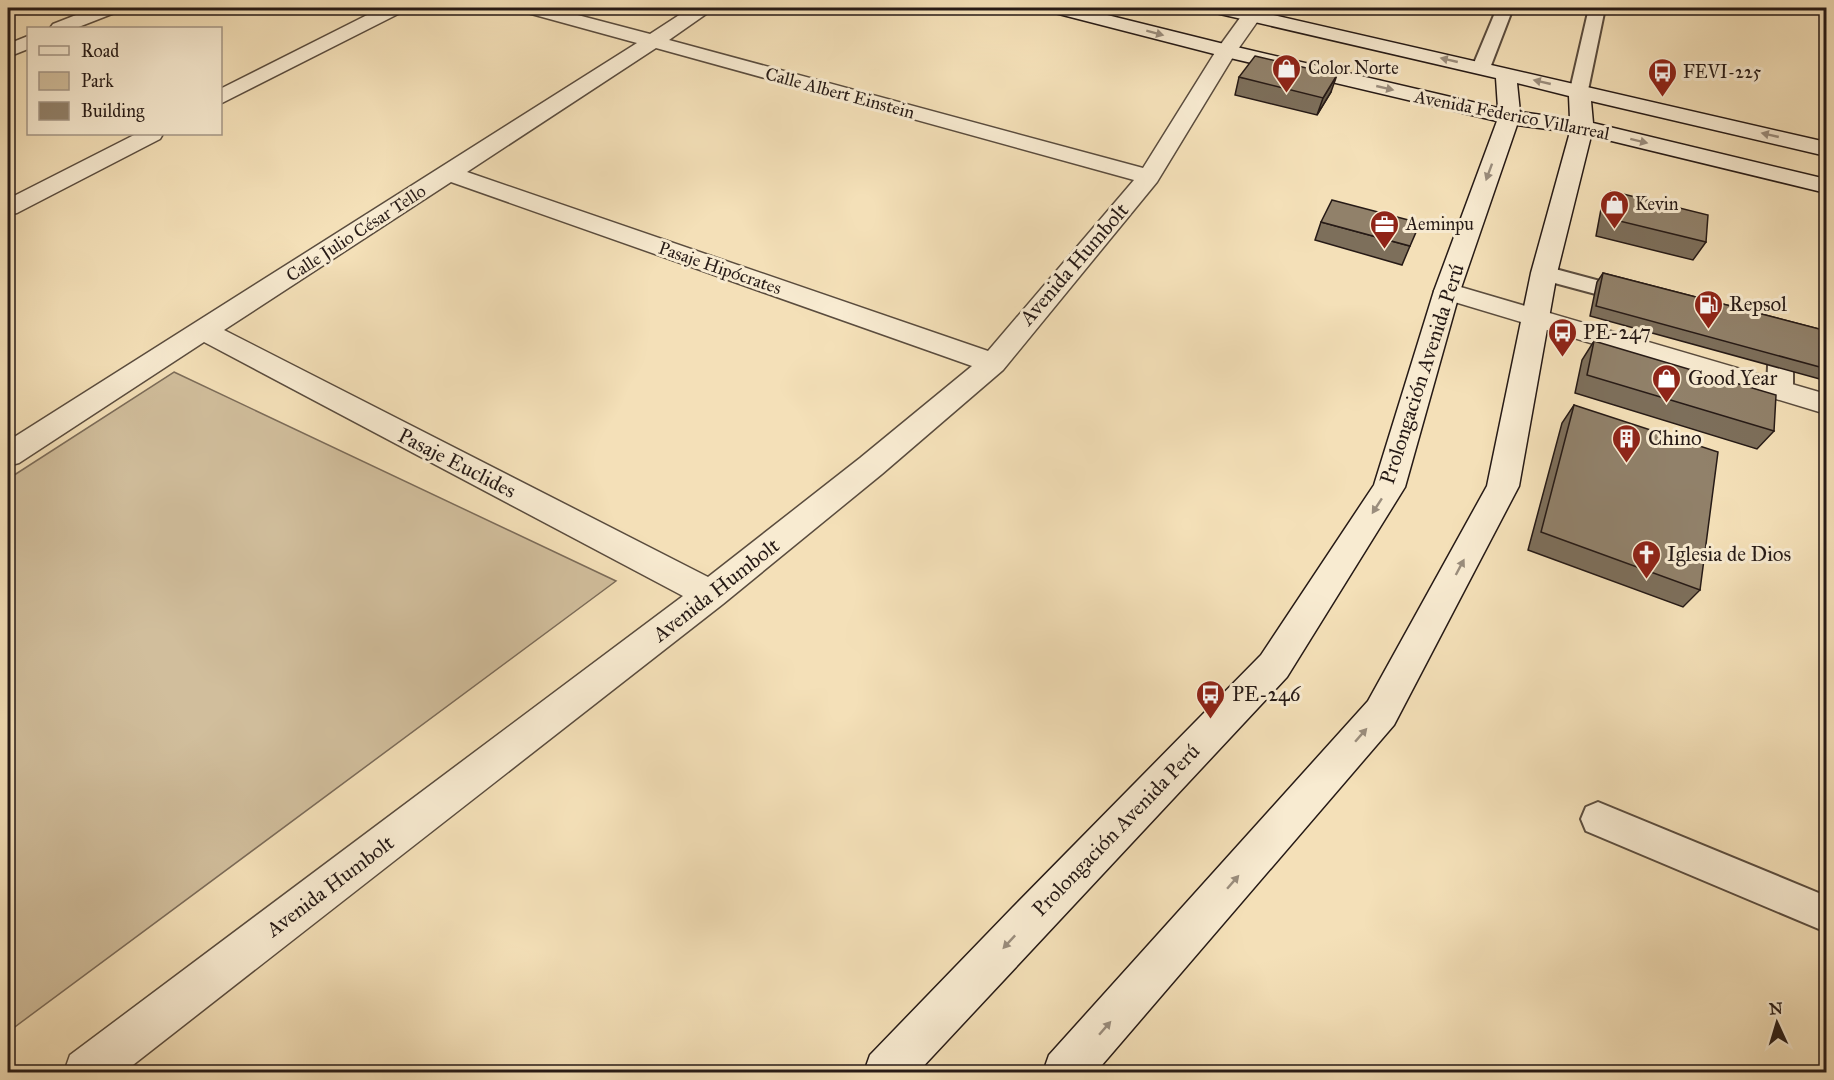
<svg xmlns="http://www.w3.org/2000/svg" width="1834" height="1080" font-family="'IM FELL Great Primer',serif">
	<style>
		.green { fill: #d1be9c; stroke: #7c6c59; stroke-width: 1.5 }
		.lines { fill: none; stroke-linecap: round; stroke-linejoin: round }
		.lane-casing { stroke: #5a4c3e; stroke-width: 4 }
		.street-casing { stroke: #5a4c3e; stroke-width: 3 }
		.secondary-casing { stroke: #261a16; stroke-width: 3 }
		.lane { fill: #f8ebd1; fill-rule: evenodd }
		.street { fill: #f8ebd1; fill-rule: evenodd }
		.secondary { fill: #f8ebd1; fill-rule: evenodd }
		.wall { fill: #7d6f5b; stroke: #261a16; stroke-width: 1.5 }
		.shaded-wall { fill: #665a4a; stroke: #261a16; stroke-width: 1.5 }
		.building { fill: #91816a; stroke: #261a16; stroke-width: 1.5 }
		.oneway { fill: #9a8d7d }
		.labels { text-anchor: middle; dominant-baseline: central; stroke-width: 6; stroke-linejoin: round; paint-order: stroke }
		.far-poi-label { font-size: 18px; fill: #261a16; stroke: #f8ebd1; text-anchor: start }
		.far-street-label { font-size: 18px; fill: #261a16; stroke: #f8ebd1 }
		.street-label { font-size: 21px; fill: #261a16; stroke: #f8ebd1 }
		.poi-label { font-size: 21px; fill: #261a16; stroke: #f8ebd1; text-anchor: start }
	</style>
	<rect width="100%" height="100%" fill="#f4e0b8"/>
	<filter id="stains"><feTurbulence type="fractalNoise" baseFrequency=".00333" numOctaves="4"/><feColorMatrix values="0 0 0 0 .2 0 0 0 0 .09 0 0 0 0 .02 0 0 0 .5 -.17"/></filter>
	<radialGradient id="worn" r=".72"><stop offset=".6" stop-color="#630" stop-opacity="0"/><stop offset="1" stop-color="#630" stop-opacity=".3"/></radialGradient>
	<path class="green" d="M174,372L616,581L8,1032V479Z"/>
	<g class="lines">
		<defs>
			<path id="lane" d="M1497,8H1513L1490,68L1487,72H1475L1472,68Z
				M1589,8H1605L1588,90L1585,94H1573L1570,90Z
				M1544,266L1641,292L1645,297L1641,302L1633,304L1536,278L1533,273L1536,268Z
				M1773,327L1789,331L1793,337V390L1789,396L1780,399L1771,396L1767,390L1769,342L1765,340L1761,335L1765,330Z
				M1598,802L1826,896V932L1586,831L1581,819L1586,807Z"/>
			<path id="street" d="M94,8H120L117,12L76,28H50L53,24Z
				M381,8H405L402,12L220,104V89Z
				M522,8H551L650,34L690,8H711L709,12L669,40L1143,168L1216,51L1245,11H1259L1262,15L1236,52L1157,182L1003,370L882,474L723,604L124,1072H64L70,1055L683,596L204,342L19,463L8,466V441L637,43L524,12ZM656,48L1134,180L988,351L467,172ZM451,182L972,366L860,458L708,577L224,330Z
				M28,36V49L8,57V44Z
				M136,134H163L160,139L17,213L8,215V199Z
				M1447,283L1826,394V414L1438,297L1434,291L1438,285Z"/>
			<path id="secondary" d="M1048,8H1079L1228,45L1498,108L1496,78L1220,14L1213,12L1210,8H1243L1826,142V156L1591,101L1593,123L1826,179V193L1591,136L1557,273L1519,486L1394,725L1096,1072H1043L1049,1055L1368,701L1487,486L1531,273L1570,132L1517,125L1460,291L1405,487L1287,677L918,1072H864L870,1055L1013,907L1261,655L1374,485L1434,291L1497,121L1226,57L1051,12ZM1517,83L1569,96L1570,119L1520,112Z"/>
		</defs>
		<use href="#lane" class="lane-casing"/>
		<use href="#street" class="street-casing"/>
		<use href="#secondary" class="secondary-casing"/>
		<use href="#lane" class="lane"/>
		<use href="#street" class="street"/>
		<use href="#secondary" class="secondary"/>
	</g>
	<path class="wall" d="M1239,77L1331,92L1317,115L1235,95Z
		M1611,191L1706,242L1693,260L1596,236L1601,209Z
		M1321,222L1410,246L1402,265L1315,240Z
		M1603,273L1827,331V381L1590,316L1597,282Z
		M1594,341L1774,431L1757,449L1575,393L1582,360Z
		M1574,405L1700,590L1683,607L1528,550L1562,423Z"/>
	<path class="shaded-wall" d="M1337,75L1331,92L1317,115L1323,98Z"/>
	<path class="building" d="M1255,56L1337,75L1323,98L1239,77Z
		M1611,191L1708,215L1706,242L1607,218Z
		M1332,200L1420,223L1410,246L1321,222Z
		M1603,273L1827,331V369L1596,306Z
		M1594,341L1776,395L1774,431L1587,375Z
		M1574,405L1718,452L1700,590L1541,532Z"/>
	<defs><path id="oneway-solid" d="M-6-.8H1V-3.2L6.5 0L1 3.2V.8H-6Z" transform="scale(1.5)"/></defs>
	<g class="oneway">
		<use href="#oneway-solid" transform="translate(1155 33) rotate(15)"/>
		<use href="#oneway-solid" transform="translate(1449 60) rotate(-167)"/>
		<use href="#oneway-solid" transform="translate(1542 82) rotate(-167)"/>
		<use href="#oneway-solid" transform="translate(1385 88) rotate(13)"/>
		<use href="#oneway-solid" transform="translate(1770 135) rotate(-167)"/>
		<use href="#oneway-solid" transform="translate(1639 141) rotate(14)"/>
		<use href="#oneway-solid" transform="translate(1489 172) rotate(110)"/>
		<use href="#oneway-solid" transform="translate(1377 506) rotate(123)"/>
		<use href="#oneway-solid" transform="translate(1460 567) rotate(-62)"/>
		<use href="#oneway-solid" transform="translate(1361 735) rotate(-49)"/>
		<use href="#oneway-solid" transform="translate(1233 882) rotate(-49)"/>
		<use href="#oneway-solid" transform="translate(1009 942) rotate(133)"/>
		<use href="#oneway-solid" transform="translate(1105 1028) rotate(-49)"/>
	</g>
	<defs>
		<symbol id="shop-pin" viewBox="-11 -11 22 30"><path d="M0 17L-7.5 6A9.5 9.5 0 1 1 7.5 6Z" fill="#8f2418" stroke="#f8ebd1"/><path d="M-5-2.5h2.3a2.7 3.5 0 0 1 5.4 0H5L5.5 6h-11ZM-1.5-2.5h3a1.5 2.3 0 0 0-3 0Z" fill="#fff"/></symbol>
		<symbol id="bus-pin" viewBox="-11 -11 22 30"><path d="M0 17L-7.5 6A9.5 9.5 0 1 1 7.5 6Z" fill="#8f2418" stroke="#f8ebd1"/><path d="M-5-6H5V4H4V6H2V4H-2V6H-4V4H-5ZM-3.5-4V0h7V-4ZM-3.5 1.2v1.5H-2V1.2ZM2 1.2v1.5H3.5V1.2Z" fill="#fff"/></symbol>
		<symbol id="office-pin" viewBox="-11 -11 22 30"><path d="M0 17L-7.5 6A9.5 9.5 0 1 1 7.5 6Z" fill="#8f2418" stroke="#f8ebd1"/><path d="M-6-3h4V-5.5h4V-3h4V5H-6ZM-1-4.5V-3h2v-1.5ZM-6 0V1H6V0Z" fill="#fff"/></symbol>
		<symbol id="fuel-pin" viewBox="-11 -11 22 30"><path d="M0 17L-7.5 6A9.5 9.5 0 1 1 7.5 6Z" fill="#8f2418" stroke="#f8ebd1"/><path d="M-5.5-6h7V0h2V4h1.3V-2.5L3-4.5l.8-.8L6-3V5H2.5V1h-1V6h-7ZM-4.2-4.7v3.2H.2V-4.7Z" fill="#fff"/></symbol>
		<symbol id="building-pin" viewBox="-11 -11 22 30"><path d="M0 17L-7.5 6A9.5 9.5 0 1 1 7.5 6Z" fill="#8f2418" stroke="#f8ebd1"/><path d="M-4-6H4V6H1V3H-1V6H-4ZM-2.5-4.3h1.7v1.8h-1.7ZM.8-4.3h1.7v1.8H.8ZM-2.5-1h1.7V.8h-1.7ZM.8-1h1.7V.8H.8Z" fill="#fff"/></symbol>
		<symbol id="church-pin" viewBox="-11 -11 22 30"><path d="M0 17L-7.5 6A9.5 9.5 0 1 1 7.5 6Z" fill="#8f2418" stroke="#f8ebd1"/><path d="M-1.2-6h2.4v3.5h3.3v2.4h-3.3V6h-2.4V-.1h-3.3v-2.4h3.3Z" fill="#fff"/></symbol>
	</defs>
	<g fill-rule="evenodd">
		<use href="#shop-pin" x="1270" y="52" width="33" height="45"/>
		<use href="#bus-pin" x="1646" y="56" width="33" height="45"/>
		<use href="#shop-pin" x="1598" y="188" width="33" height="45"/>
		<use href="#office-pin" x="1368" y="208" width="33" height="45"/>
		<use href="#fuel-pin" x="1692" y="288" width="33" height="45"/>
		<use href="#bus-pin" x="1546" y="316" width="33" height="45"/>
		<use href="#shop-pin" x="1650" y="362" width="33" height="45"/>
		<use href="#building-pin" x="1610" y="422" width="33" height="45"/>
		<use href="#church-pin" x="1630" y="538" width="33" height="45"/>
		<use href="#bus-pin" x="1194" y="678" width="33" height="45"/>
	</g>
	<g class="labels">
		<g class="far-poi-label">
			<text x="1308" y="68">Color Norte</text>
			<text x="1683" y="72">FEVI-225</text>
			<text x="1635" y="204">Kevin</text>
			<text x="1406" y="224">Aeminpu</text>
		</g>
		<g class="far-street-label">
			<text transform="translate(840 93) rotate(15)">Calle Albert Einstein</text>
			<text transform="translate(1512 115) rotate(11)">Avenida Federico Villarreal</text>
			<text transform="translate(356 233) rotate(-33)">Calle Julio César Tello</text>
			<text transform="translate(720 268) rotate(19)">Pasaje Hipócrates</text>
		</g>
		<g class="street-label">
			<text transform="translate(1074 264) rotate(-49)">Avenida Humbolt</text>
			<text transform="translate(1422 374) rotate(-72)">Prolongación Avenida Perú</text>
			<text transform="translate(457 463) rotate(27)">Pasaje Euclides</text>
			<text transform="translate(716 590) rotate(-38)">Avenida Humbolt</text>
			<text transform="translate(1116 830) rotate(-46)">Prolongación Avenida Perú</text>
			<text transform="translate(330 886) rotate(-37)">Avenida Humbolt</text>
		</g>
		<g class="poi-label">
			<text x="1729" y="304">Repsol</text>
			<text x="1583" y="332">PE-247</text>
			<text x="1688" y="378">Good Year</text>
			<text x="1648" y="438">Chino</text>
			<text x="1667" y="554">Iglesia de Dios</text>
			<text x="1232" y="694">PE-246</text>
		</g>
	</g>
	<rect width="1834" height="1080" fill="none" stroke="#f4e0b8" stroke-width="30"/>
	<rect x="9" y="9" width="1816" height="1062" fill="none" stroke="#261a16" stroke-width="3"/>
	<rect x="15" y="15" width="1804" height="1050" fill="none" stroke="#261a16" stroke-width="1.5"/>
	<rect x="27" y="27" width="195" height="108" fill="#f8ebd1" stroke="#a49786" stroke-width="1.5"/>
	<rect x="39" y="46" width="30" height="9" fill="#f8ebd1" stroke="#a49786" stroke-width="1.5"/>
	<text x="81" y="57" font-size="18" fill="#261a16">Road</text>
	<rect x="39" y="72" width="30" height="18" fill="#d1be9c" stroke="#a49786" stroke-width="1.5"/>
	<text x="81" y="87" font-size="18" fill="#261a16">Park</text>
	<rect x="39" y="102" width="30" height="18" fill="#91816a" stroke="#a49786" stroke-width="1.5"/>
	<text x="81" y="117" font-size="18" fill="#261a16">Building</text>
	<g transform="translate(1777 1023) rotate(356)" stroke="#f8ebd1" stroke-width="4.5" paint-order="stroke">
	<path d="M0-4.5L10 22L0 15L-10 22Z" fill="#261a16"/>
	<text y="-9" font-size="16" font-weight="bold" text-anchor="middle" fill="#261a16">N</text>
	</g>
	<rect width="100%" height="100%" filter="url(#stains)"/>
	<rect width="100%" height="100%" fill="url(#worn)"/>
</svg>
